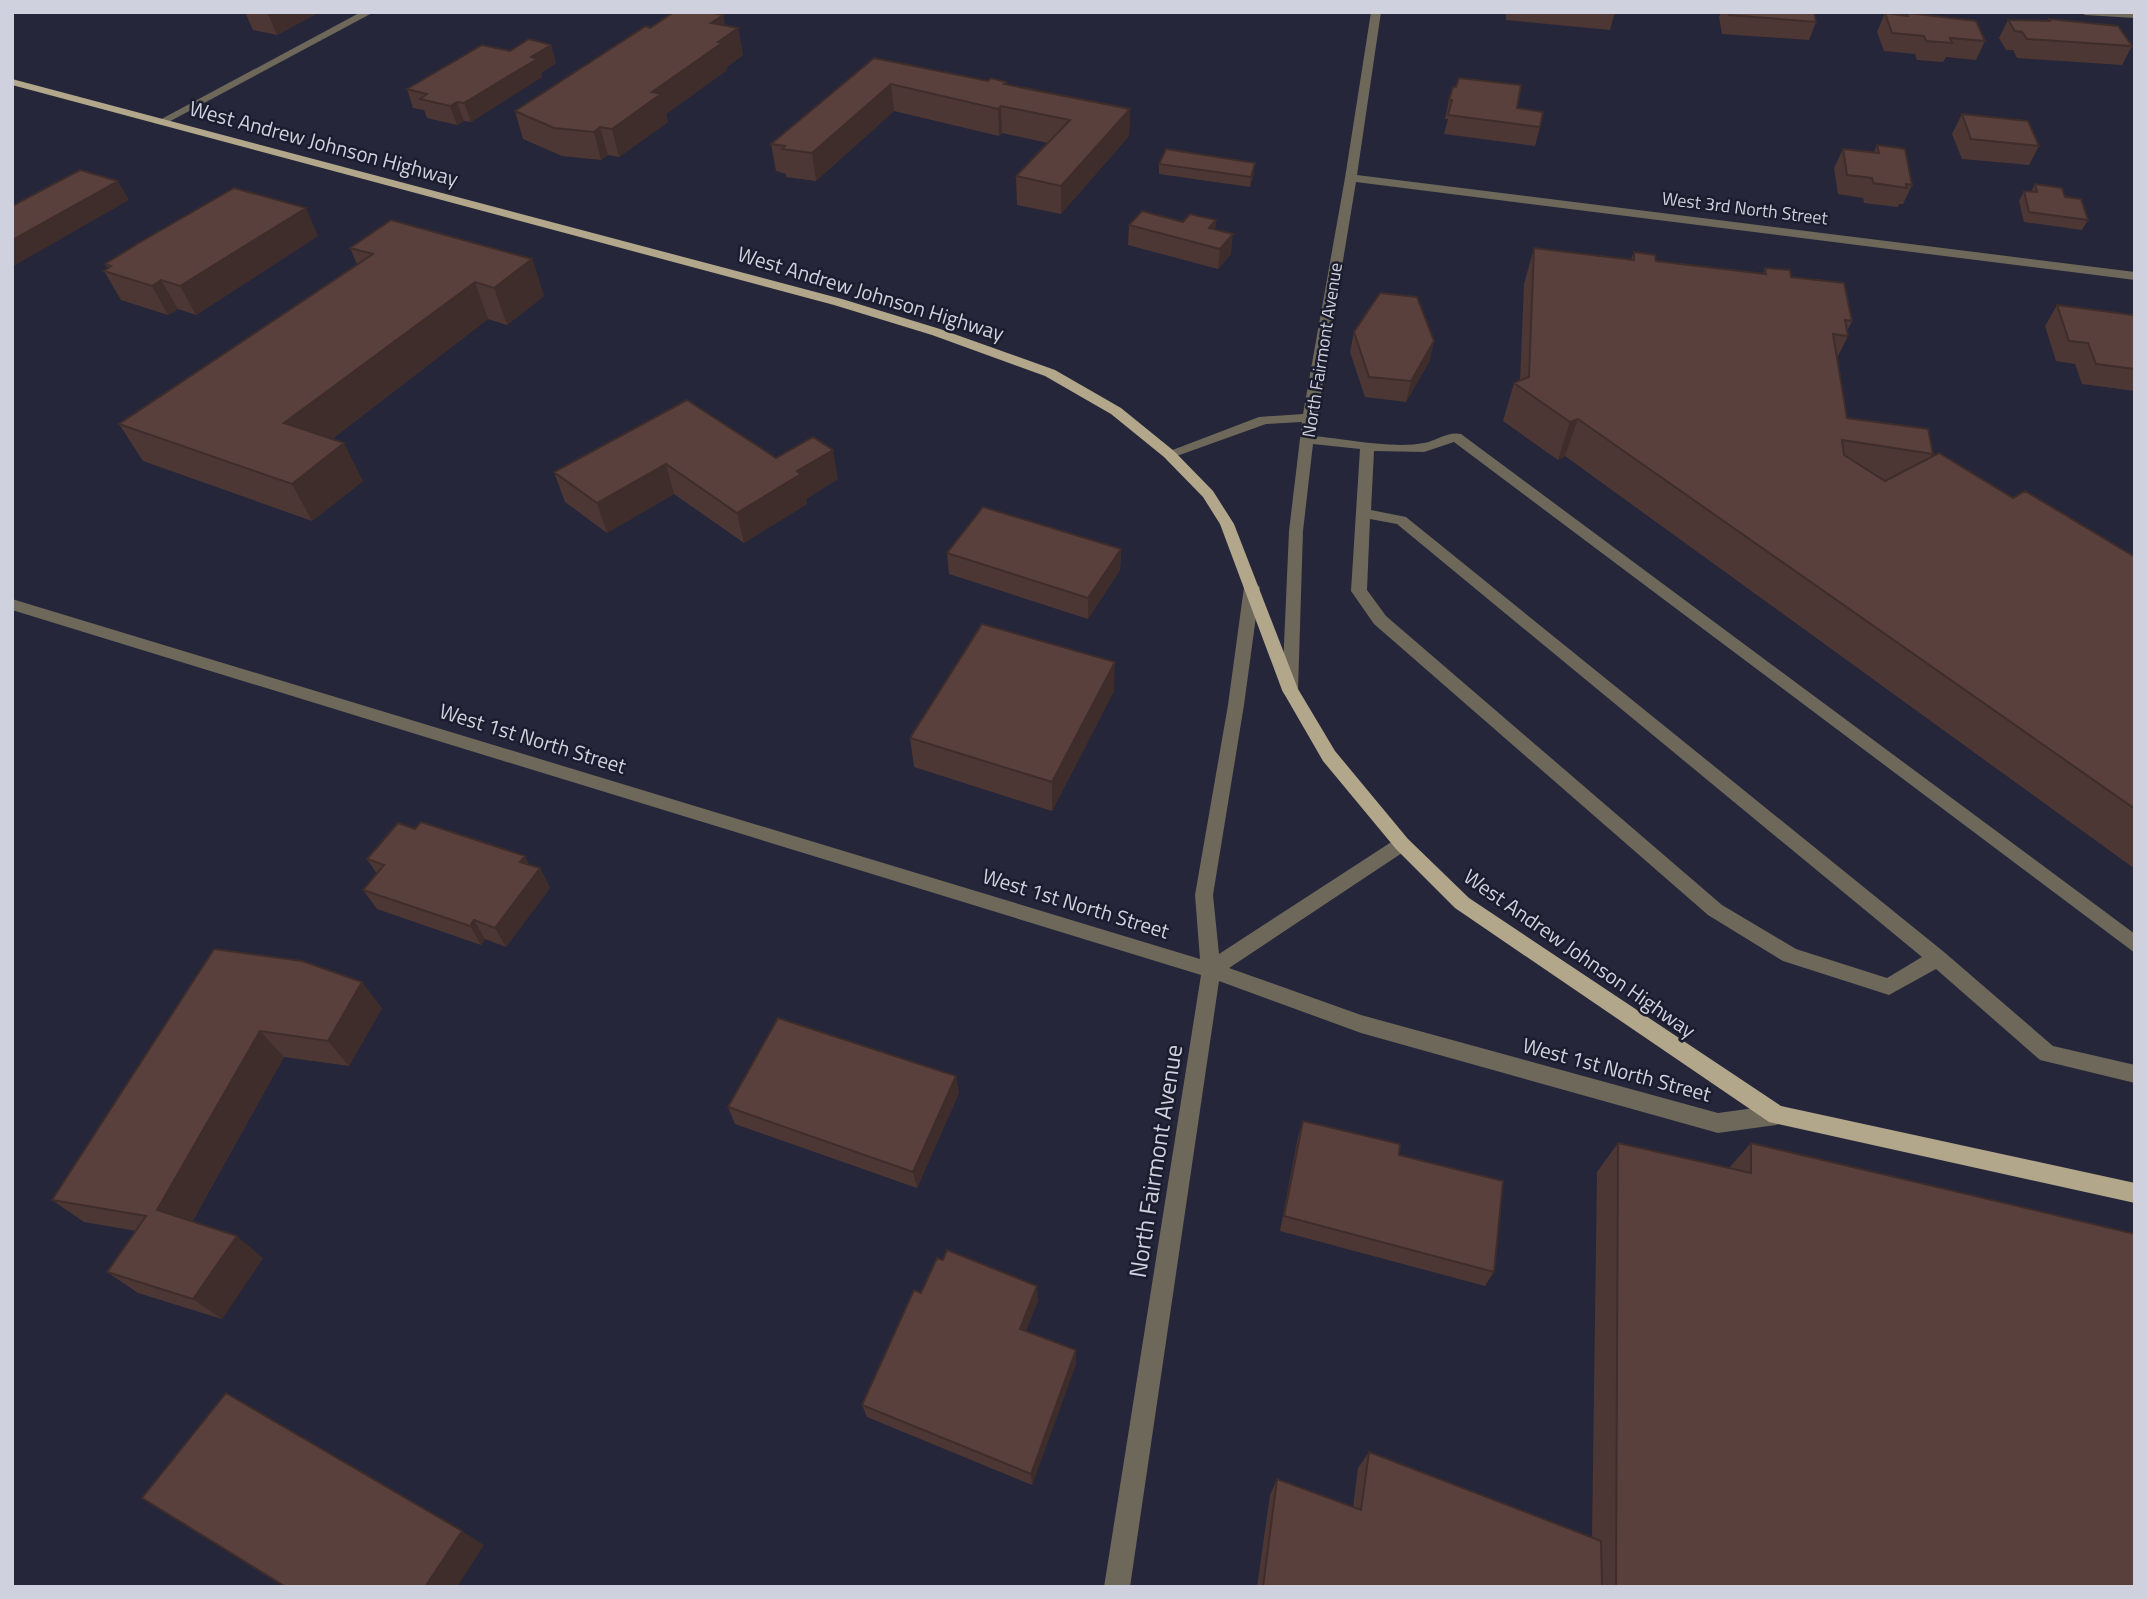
<svg xmlns="http://www.w3.org/2000/svg" width="2147" height="1599" font-family="'Titillium Web',sans-serif">
	<style>
		.lines { fill: none; stroke-linecap: round; stroke-linejoin: round }
		.minor { fill: #6d685a; fill-rule: evenodd }
		.major { fill: #b2a78a; fill-rule: evenodd }
		.wall { fill: #4d3734 }
		.shaded-wall { fill: #3e2d2b }
		.building { fill: #59403d; stroke: #3e2d2b; stroke-width: 2 }
		.labels { text-anchor: middle; dominant-baseline: central; stroke-width: 5; stroke-linejoin: round; paint-order: stroke }
		.far-street-label { font-size: 18px; fill: #d0d1de; stroke: #1b1d2f }
		.street-label { font-size: 21px; fill: #d0d1de; stroke: #1b1d2f }
		.near-street-label { font-size: 24px; fill: #d0d1de; stroke: #1b1d2f }
	</style>
	<rect width="100%" height="100%" fill="#25263a"/>
	<g class="lines">
		<path class="minor" d="M361,12H374L163,125L154,123Z
			M1371,12H1381L1357,175L2135,272V280L1356,182L1314,436C1344,439 1395,449 1424,443C1436,441 1448,431 1461,434L2135,934V953L1454,442L1424,452L1374,451L1371,510L1406,517L1944,952L2053,1046L2135,1065V1083L2040,1060L1936,969L1889,995L1783,961L1708,915L1374,624L1351,591L1360,449L1313,444L1303,531L1298,690L1290,696L1284,694L1282,690L1289,531L1302,422L1266,424L1174,457L1169,458L1162,454L1259,417L1303,414L1345,178ZM1370,519L1397,524L1922,957L1887,978L1796,949L1722,905L1386,616L1367,590Z
			M2080,12H2135V18L2085,15Z
			M1252,582L1260,587L1244,705L1213,895L1219,954L1396,839H1408L1411,844L1408,849L1229,968L1361,1015L1718,1113L1776,1105L1783,1108L1786,1115L1783,1122L1776,1125L1718,1133L1361,1033L1219,981L1130,1587H1104L1201,975L12,610V599L1200,959L1195,895L1228,705L1244,587Z"/>
		<path class="major" d="M12,79L842,299L940,329L1055,370L1121,408L1174,451L1213,491L1234,524L1298,689L1335,751L1408,839L1469,898L1781,1106L2135,1183V1203L1769,1122L1455,908L1396,849L1323,761L1282,690L1220,524L1203,497L1164,457L1111,414L1045,376L932,335L834,305L12,85Z"/>
	</g>
	<path class="wall" d="M245,12H320L277,35L253,30Z
		M1506,12H1615L1610,30L1506,20Z
		M1721,12H1814L1816,22L1809,40L1722,34L1719,17Z
		M1885,13L1907,15L1908,13L1985,41L1976,60L1946,57L1943,62L1917,60L1915,54L1884,51L1877,32Z
		M723,15L725,26L738,28L743,55L727,67V70L666,114L668,122L619,157L608,155L601,160L562,156L523,139L515,111L650,28Z
		M2049,19L2132,46L2122,65L2017,58L2013,50H2006L1999,38L2008,20L2047,21Z
		M551,45L556,63L541,73L542,77L471,122L464,121L457,125L427,118L424,110L413,108L407,89Z
		M874,58L988,81L1006,82V84L1130,109L1129,136L1061,214L1017,205L1016,176L1048,143L1002,133L999,136L894,111L816,181L786,177V174L776,171L771,144Z
		M1449,100L1517,108L1540,127L1535,146L1444,134L1448,119H1445Z
		M1962,114L2039,146L2029,165L1962,159L1952,134Z
		M1877,145L1912,185L1903,204H1899L1898,207L1864,203L1863,198L1838,194L1834,168L1843,149L1874,152Z
		M1159,164L1254,173L1250,187L1159,174Z
		M2035,184L2065,197L2088,220L2082,230L2024,222L2019,201L2024,191L2031,192Z
		M1216,220L1215,229L1231,254L1218,269L1128,245L1129,225Z
		M318,236L196,315L178,309L168,315L121,300L104,271L108,268L105,264Z
		M350,248L532,259L544,296L507,325L488,319L332,439L363,481L312,521L143,461L119,424L357,264Z
		M1534,248L1631,259L1634,252L1656,261L1763,274L1765,268L1791,277L1852,321L1847,331L1848,336L1837,358L1847,418L1933,454L1931,457L2135,557V869L1565,456L1558,460L1503,421L1514,383L1520,381L1524,284Z
		M2057,305L2135,320V391L2082,384L2075,364L2056,361L2045,326Z
		M1354,332L1434,341L1429,362L1406,402L1365,397L1350,352Z
		M687,400L776,458L838,479L806,499L807,504L744,543L674,494L607,533L565,502L554,472Z
		M1121,549L1120,570L1088,619L949,574L947,553Z
		M1114,691L1052,811L914,767L910,738Z
		M367,859L530,865L540,868L550,888L506,947L485,939L481,945L377,909L363,890L377,874Z
		M214,949L382,1008L349,1066L284,1057L192,1222L263,1258L222,1319L138,1293L107,1272L136,1231L84,1222L52,1200Z
		M959,1093L917,1188L735,1124L728,1107Z
		M1303,1121L1399,1155L1494,1272L1485,1286L1280,1231L1298,1137Z
		M1618,1143L1729,1168L1751,1143L2135,1587H1257L1270,1495L1277,1479L1353,1507L1358,1468L1369,1452L1592,1537L1597,1172Z
		M921,1293L1038,1300L1026,1331L1076,1350V1364L1032,1485L867,1417L862,1405Z"/>
	<path class="shaded-wall" d="M267,12H320L277,35Z
		M723,15L727,36L738,28L743,55L727,67V70L666,114L668,122L619,157L612,129L652,92L711,23Z
		M551,45L556,63L541,73L542,77L471,122L464,103L531,57Z
		M891,84L894,111L816,181L812,153Z
		M457,102L464,121L457,125L450,106Z
		M1001,106L1002,133L999,136L998,109Z
		M1130,109L1129,136L1061,214V186Z
		M600,127L608,155L601,160L594,132Z
		M1255,163L1254,173L1250,187L1251,177Z
		M118,181L129,200L12,267V240Z
		M306,208L318,236L196,315L180,286Z
		M1216,220L1214,240L1208,247L1209,228Z
		M1233,234L1231,254L1218,269L1220,249Z
		M532,259L544,296L507,325L494,288Z
		M161,280L178,309L168,315L152,286Z
		M475,282L488,319L304,460L284,423Z
		M1434,341L1429,362L1406,402L1411,381Z
		M1578,419L1565,456L1558,460L1570,422Z
		M344,443L363,481L312,521L292,484Z
		M833,450L838,479L806,499L807,504L744,543L737,513L797,471Z
		M666,464L674,494L607,533L597,503Z
		M1121,549L1120,570L1088,619V598Z
		M1115,662L1114,691L1052,811V782Z
		M525,856L535,875L520,862Z
		M540,868L550,888L506,947L495,928Z
		M474,920L485,939L481,945L470,926Z
		M362,982L382,1008L349,1066L328,1041Z
		M260,1031L284,1057L186,1232L157,1210Z
		M956,1076L959,1093L917,1188L913,1172Z
		M237,1236L263,1258L222,1319L193,1299Z
		M1037,1286L1038,1300L1021,1343L1020,1329Z
		M1076,1350V1364L1032,1485L1031,1474Z
		M462,1531L484,1545L457,1587H425Z"/>
	<path class="building" d="M674,12H710L723,15L711,23L738,28L718,42L722,43L652,92L661,94L612,129L600,127L594,132L554,128L515,111L646,26L650,28Z
		M1728,12H1814L1816,22L1729,15Z
		M1885,13L1908,16V13L1976,21L1985,41L1950,38L1952,43L1926,41L1924,36L1892,33Z
		M2049,19L2118,26L2132,46L2027,39L2022,32L2015,31L2008,20L2050,21Z
		M529,39L551,45L531,57L537,59L464,103L457,102L450,106L420,99L427,94L407,89L482,45L510,51Z
		M874,58L988,81L991,78L1006,82L1004,84L1130,109L1061,186L1016,176L1070,120L1001,106L998,109L891,84L812,153L782,149L785,146L771,144Z
		M1459,78L1521,85L1517,108L1543,112L1540,127L1448,115L1452,100H1449L1453,87H1456Z
		M1962,114L2028,121L2039,146L1971,139Z
		M1877,145L1905,149L1912,185L1906,184L1907,188L1873,183L1872,178L1847,175L1843,149L1879,153Z
		M1166,149L1255,163L1251,177L1159,164Z
		M80,170L118,181L12,240V206Z
		M2035,184L2062,188L2065,197L2081,199L2088,220L2029,212L2024,191L2037,192Z
		M234,188L306,208L180,286L161,280L152,286L104,271L111,266L105,264L142,241Z
		M1142,211L1183,222L1190,214L1216,220L1209,228L1233,234L1220,249L1129,225Z
		M391,220L532,259L494,288L475,282L284,423L344,443L292,484L119,424L373,254L350,248Z
		M1534,248L1634,260V252L1655,255L1656,261L1766,274L1765,268L1790,270L1791,277L1844,283L1852,321L1845,320L1848,336L1833,334L1847,418L1928,429L1933,454L1842,440L1844,455L1885,481L1939,453L2013,498L2025,491L2135,557V809L1578,419L1570,422L1514,383L1529,377Z
		M1380,293L1417,297L1434,341L1411,381L1369,377L1354,332Z
		M2057,305L2133,315L2135,320V369L2096,364L2088,343L2069,341Z
		M687,400L776,458L813,437L833,450L797,471L801,474L737,513L666,464L597,503L554,472Z
		M983,507L1121,549L1088,598L947,553Z
		M982,624L1115,662L1052,782L910,738Z
		M421,822L525,856L520,862L540,868L495,928L474,920L470,926L363,890L384,865L367,859L398,823L415,829Z
		M214,949L302,961L362,982L328,1041L260,1031L157,1210L237,1236L193,1299L107,1272L146,1216L52,1200Z
		M778,1018L956,1076L913,1172L728,1107Z
		M1303,1121L1400,1144L1399,1155L1503,1181L1494,1272L1284,1216Z
		M1618,1143L1751,1173V1143L2135,1234V1587H1616Z
		M947,1250L1037,1286L1020,1329L1076,1350L1031,1474L862,1405L914,1290L921,1293L937,1258L943,1260Z
		M226,1393L462,1531L425,1587H286L142,1498Z
		M1369,1452L1601,1541L1602,1587H1263L1277,1479L1361,1510Z"/>
	<g class="labels">
		<g class="far-street-label">
			<text transform="translate(1745 208) rotate(7)">West 3rd North Street</text>
			<text transform="translate(1322 350) rotate(-81)">North Fairmont Avenue</text>
		</g>
		<g class="street-label">
			<text transform="translate(324 143) rotate(15)">West Andrew Johnson Highway</text>
			<text transform="translate(871 293) rotate(17)">West Andrew Johnson Highway</text>
			<text transform="translate(533 738) rotate(17)">West 1st North Street</text>
			<text transform="translate(1076 903) rotate(17)">West 1st North Street</text>
			<text transform="translate(1580 953) rotate(35)">West Andrew Johnson Highway</text>
			<text transform="translate(1617 1069) rotate(15)">West 1st North Street</text>
		</g>
		<g class="near-street-label">
			<text transform="translate(1155 1161) rotate(-81)">North Fairmont Avenue</text>
		</g>
	</g>
	<rect width="2147" height="1599" fill="none" stroke="#d0d1de" stroke-width="28"/>
</svg>
